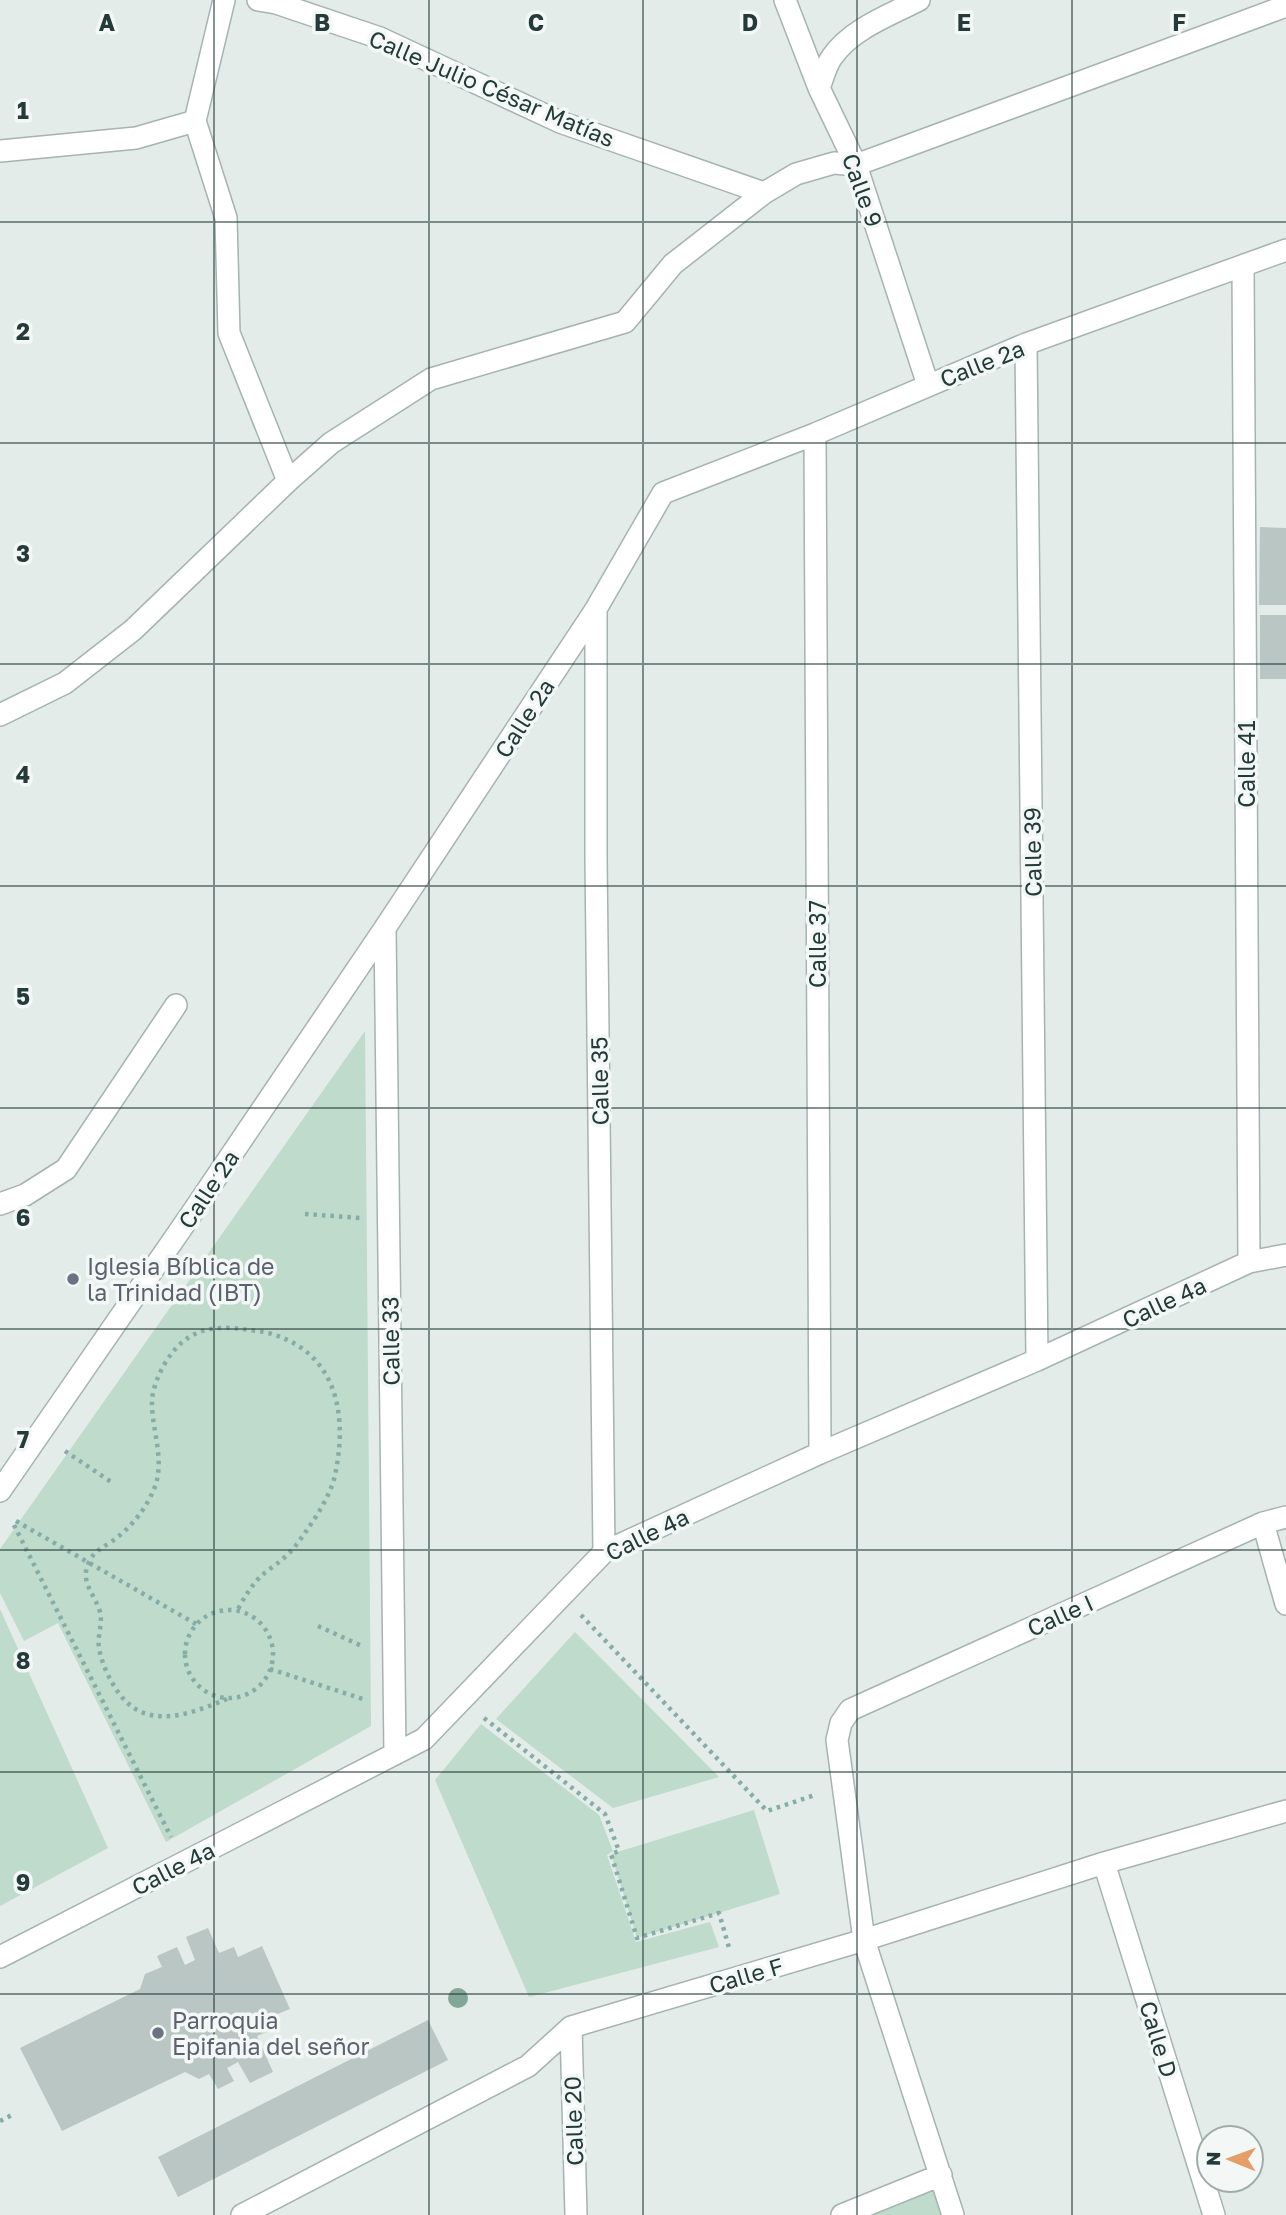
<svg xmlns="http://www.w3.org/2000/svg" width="1286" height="2215" font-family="'Golos Text',sans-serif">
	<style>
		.green { fill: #bedbcb }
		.building { fill: #b9c6c3 }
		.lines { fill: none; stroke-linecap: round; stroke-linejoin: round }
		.minor-casing { stroke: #a6b3b1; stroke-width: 24 }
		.path { stroke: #86aca7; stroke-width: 4.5; stroke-dasharray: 3.5 5; stroke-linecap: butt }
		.minor { stroke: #fff; stroke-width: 21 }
		.tree { fill: #82a798 }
		.grid { fill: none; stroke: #243b39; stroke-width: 2; stroke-opacity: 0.55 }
		.worship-dot { fill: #6b7280; stroke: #f3f8f7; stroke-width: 2.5 }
		.labels { text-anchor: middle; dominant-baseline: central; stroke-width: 7; stroke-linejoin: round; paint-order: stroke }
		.street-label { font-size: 23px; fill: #243b39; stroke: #f3f8f7 }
		.worship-label { font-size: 23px; fill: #5b616d; stroke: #f3f8f7; text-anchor: start }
		.grid-label { font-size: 23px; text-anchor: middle; font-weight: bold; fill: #243b39; stroke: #f3f8f7; stroke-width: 7; stroke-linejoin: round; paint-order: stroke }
	</style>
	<rect width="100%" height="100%" fill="#e3ece9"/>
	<path class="green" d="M365,1031L371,1726L166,1842L58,1623L24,1641L0,1593V1549Z
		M0,1609L108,1848L0,1906Z
		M575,1632L719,1777L613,1808L496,1719Z
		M481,1724L599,1815L613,1851L607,1855L636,1942L710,1922L719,1947L529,1997L435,1780Z
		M754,1810L780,1894L637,1938L611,1854Z
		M935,2189L943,2215H872Z"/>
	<path class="building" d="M1260,527L1286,528V605H1259Z
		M1260,615H1286V679H1260Z
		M208,1928L219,1953L234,1947L238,1957L262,1946L290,2009L270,2017L274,2029L257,2036L273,2072L250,2083L238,2062L227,2068L234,2081L218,2089L209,2074L199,2079L185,2072L62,2131L20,2048L140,1989L145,1974L162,1967L157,1956L177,1947L185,1965L195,1960L186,1937Z
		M428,2020L448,2060L178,2197L158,2157Z"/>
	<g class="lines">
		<defs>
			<path id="minor" d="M224,0L195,121L226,218L229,333L288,481
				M258,0L276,3L380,38L560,122L764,193
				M785,0L819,88L856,165L928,385
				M819,88C823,78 826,65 832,57C851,29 890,15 919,0
				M0,151L136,138L195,121
				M1243,266L1249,1262
				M1026,344L1037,1360
				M815,434L820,1453
				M596,609V859L604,1552
				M0,715L65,683L133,630L288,481L331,443L431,379L625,322L673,264L764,193L796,174L834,163L856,165L1286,6
				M385,928L395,1754
				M0,1204L25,1195L66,1169L176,1005
				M0,1491L192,1213L385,928L596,609L663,493L815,434L1026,344L1286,250
				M1263,1523L1286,1604
				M1104,1863L1214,2215
				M0,1957L424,1739L604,1552L820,1453L1037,1360L1249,1262L1286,1255
				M571,2027L576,2215
				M242,2215L528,2066L571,2027L864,1940L1104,1863L1286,1811
				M842,2215L941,2175
				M953,2215L864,1940L837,1740L841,1723L850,1710L1263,1523L1286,1517"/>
		</defs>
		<use href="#minor" class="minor-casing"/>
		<path class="path" d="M305,1214L360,1218
			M65,1451L114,1484
			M16,1521L196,1624
			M14,1525L171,1837
			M185 1654a44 44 0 1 1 88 0a44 44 0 1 1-88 0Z
			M581,1615L767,1811L815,1795
			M318,1626L364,1647
			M270,1669L366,1700
			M227,1699C190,1714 146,1732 118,1692C109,1679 102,1664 99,1648C97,1636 103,1624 100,1612C95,1594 79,1582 89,1562C94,1551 102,1548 111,1542C130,1529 146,1509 154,1489C166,1460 151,1429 152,1400C153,1388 158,1376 164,1365C185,1329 211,1324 249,1330C258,1331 267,1332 275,1335C336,1355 347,1413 336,1470C333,1490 320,1511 309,1527C302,1537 295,1548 286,1556C279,1563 269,1569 261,1576C251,1586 244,1598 237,1611
			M484,1718L605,1814L619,1851L611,1854L637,1938L719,1913L730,1951
			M0,2121L12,2115"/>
		<use href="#minor" class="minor"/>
	</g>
	<circle class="tree" cx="458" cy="1998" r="10"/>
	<path class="grid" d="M214,0V2215M429,0V2215M643,0V2215M857,0V2215M1072,0V2215M0,222H1286M0,443H1286M0,664H1286M0,886H1286M0,1108H1286M0,1329H1286M0,1550H1286M0,1772H1286M0,1994H1286"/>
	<g class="worship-dot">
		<circle cx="73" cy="1279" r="7"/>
		<circle cx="158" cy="2033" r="7"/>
	</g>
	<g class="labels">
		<g class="street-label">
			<text transform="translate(492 88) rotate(23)">Calle Julio César Matías</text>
			<text transform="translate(863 190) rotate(70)">Calle 9</text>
			<text transform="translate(982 363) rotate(-22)">Calle 2a</text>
			<text transform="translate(524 718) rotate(-57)">Calle 2a</text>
			<text transform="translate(1246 764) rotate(-90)">Calle 41</text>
			<text transform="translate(1032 852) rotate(-91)">Calle 39</text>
			<text transform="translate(817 944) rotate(-90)">Calle 37</text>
			<text transform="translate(599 1081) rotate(-91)">Calle 35</text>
			<text transform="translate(208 1189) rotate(-56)">Calle 2a</text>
			<text transform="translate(1164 1302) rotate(-25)">Calle 4a</text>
			<text transform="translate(390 1341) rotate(-91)">Calle 33</text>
			<text transform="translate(647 1534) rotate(-26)">Calle 4a</text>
			<text transform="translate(1060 1615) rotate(-24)">Calle I</text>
			<text transform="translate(173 1868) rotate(-27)">Calle 4a</text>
			<text transform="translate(746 1975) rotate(-16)">Calle F</text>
			<text transform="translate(1159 2039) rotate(73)">Calle D</text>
			<text transform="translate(573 2121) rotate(-92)">Calle 20</text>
		</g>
		<g class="worship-label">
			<text x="87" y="1266">Iglesia Bíblica de<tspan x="87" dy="26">la Trinidad (IBT)</tspan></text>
			<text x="172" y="2020">Parroquia<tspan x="172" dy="26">Epifania del señor</tspan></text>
		</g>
	</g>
	<g class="grid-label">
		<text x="107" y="31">A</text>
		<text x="322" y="31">B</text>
		<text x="536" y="31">C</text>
		<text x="750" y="31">D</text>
		<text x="964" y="31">E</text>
		<text x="1179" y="31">F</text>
		<text x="23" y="119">1</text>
		<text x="23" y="340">2</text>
		<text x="23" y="562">3</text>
		<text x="23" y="783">4</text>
		<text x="23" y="1005">5</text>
		<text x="23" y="1226">6</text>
		<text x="23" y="1448">7</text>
		<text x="23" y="1669">8</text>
		<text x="23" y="1891">9</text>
	</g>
	<g transform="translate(1230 2159) rotate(271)"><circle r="33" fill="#f3f8f7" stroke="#a0acab" stroke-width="2"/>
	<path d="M0-5L12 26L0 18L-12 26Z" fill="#e59e67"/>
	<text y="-10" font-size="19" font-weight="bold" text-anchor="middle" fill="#243b39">N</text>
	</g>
</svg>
